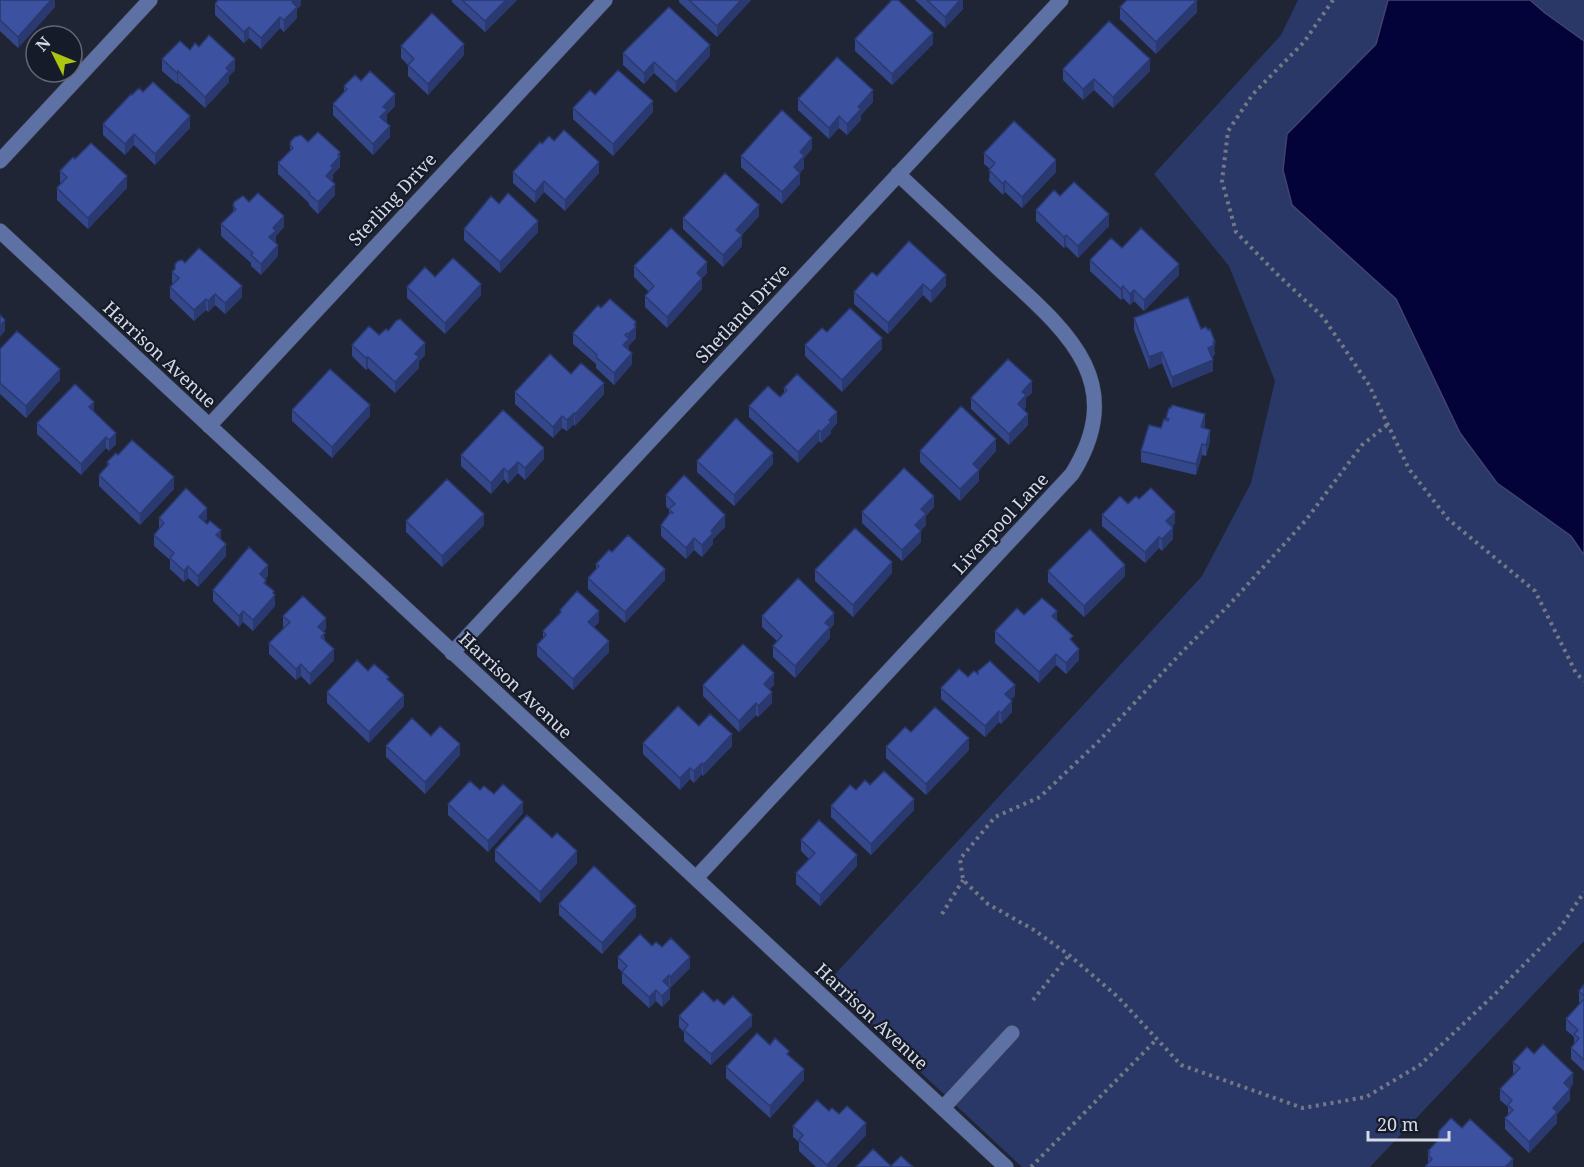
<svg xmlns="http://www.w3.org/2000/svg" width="1584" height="1167" font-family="'Noto Serif',serif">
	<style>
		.green { fill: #293867 }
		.water { fill: #030239; stroke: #42436c; stroke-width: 1.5 }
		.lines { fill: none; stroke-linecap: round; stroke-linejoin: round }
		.minor-casing { stroke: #3c4250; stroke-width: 16 }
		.path { stroke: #737884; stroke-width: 4; stroke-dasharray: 3 4.5; stroke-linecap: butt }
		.minor { stroke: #5e71a5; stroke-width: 15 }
		.wall { fill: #34478a }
		.shaded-wall { fill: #2a3970 }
		.building { fill: #3c52a0; stroke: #2a3970; stroke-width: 1.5 }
		.labels { text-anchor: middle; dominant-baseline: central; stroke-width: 4.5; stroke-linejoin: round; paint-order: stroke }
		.street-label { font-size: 18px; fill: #d6dae4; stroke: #161b2a }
	</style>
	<rect width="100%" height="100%" fill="#1f2534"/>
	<path class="green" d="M1298,0H1584V941L1370,1167H1022L826,984L1202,576L1251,483L1275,381L1229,266L1154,174L1281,35Z"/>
	<path class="water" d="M1388,0H1530L1545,13L1584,41V555L1571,536L1497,483L1460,433L1396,299L1292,205L1283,170L1287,134L1376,44Z"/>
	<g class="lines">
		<defs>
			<path id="minor" d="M0,161L150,0
				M0,231L1006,1167
				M209,426L605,0
				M452,653L1061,0
				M696,878L1072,474C1131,380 1063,328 998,268C965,237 932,206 898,174
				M943,1108L1012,1033"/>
		</defs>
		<use href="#minor" class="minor-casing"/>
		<path class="path" d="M1333,0L1304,42L1253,94L1228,131L1222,181L1236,232L1277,274L1323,317L1369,385L1409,469L1448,519L1535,591L1576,673L1584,681
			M1387,425L1362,445L1306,520L1229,605L1182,652L1098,742L1040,797L995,817L960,859L963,880L988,904L1034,930L1069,955L1118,997L1181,1065L1303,1108L1366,1097L1420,1065L1497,992L1560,928L1584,892
			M942,914L963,880
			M1033,1000L1069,955
			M1031,1167L1157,1039"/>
		<use href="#minor" class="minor"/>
	</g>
	<path class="wall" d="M0,0H55V7L18,48L0,31Z
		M301,0V5L297,9V18L284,32L280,28L261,49L249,38L244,43L215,15V4Z
		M452,0H517L485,32L452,2Z
		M679,0H751L717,37L679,2Z
		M915,0H963V9L945,28Z
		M1120,7L1197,12L1156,54L1120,19Z
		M855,39L933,44L892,85L855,51Z
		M401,46L464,55L428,95L408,76V65L401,58Z
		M199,47L235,70L229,76V82L205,108L178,83L177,84L162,71V59Z
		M623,53L710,56L676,93L654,73L644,84L623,65Z
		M1063,69L1150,71L1113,108L1094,90L1083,100L1063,80Z
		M361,81L395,106L387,114L386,122L390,137L373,155L333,115V104L344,92V86Z
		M143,92L190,128L155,165L134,145L125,155L103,135V124L132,95Z
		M595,95L653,112L613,156L573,119V108Z
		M798,99L873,102L861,115V120L847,135L839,128L829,139L798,110Z
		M554,141L599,173L565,211L544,192L535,203L513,183V172L542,144Z
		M308,142L340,164V167L333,174V179L332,181L335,195L318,214L309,205V203L278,174V163L290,151V145Z
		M812,149L804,158V168L799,173L800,184L782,204L741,167V156Z
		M984,153L1056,172L1022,208L1005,192L1003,195L989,181L990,169L984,164Z
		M75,159L127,188L88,229L57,200V188L61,183L60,182V171Z
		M1060,196L1109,226L1078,258L1066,246L1064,248L1036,221V210Z
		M234,202H249L284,227L276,236L275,243L278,256L261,275L251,266V263L221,236V224L233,212Z
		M499,204L538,232L500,273L464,240V229Z
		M759,216L742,235V246L723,267L683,229V218Z
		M1122,248L1179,275L1144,311L1134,301L1130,305L1123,298L1121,300L1090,271V260Z
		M185,263L242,297L225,314L215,305L208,312L206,310L194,321L170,298V287L173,284L172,283V272L175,269V264Z
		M634,266L707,273L702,278V289L667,328L645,307V296L649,292L634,277Z
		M877,276L946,286L931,303L923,295L888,334L854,304V292Z
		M435,277L481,295L445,334L407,298V287Z
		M601,308L636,334V338L629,345L628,350L632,364L614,385L596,368V364L573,344V333Z
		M1134,318L1201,329L1215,353L1214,356L1212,357L1213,371L1172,388L1162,363L1149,369L1134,330Z
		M388,331L425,355L419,361V368L395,393L368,368L366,370L352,356V345L379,335Z
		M805,345L882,349L842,392L805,356Z
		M0,349L60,380L26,418L0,394Z
		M571,374L604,394L575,426L574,424L567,431L562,428L553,438L515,404V392Z
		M784,388L837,423L831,430V433L821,443L819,441L798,463L749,417V406L780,397L784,393Z
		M1032,393L1026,398V407L1024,410L1028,425L1009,445L971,409V398Z
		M292,410L370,416L332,458L292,421Z
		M94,412L116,444L109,451L106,448L81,475L37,434V423Z
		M1166,418L1205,425L1204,428L1210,441L1206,456L1202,455L1196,475L1141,462V451L1161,428L1166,420Z
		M920,451H996L979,470V481L960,501L920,462Z
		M118,455L174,489L140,525L99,486V475L107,466V462Z
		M461,455L544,459L525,480L518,473L508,484L504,479L491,494L461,466Z
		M697,461L773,464L734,506L697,472Z
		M666,495L725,527L713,539V544L702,557L694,550L686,559L661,536V525L669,514V510L666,506Z
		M1139,499L1175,523L1172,527L1173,539L1162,551L1159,548L1145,563L1102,526V515Z
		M934,507L926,516V525L921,530V542L902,561L862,523V512Z
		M159,518L207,519L204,522L221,539L226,556L198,587L188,578L184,582L170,569V560L154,546V535L159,529Z
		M406,521L484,525L442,567L406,532Z
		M612,552L665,580L625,623L588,589V578L596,569V564Z
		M815,570L892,573L853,617L815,581Z
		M1048,571L1125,576L1084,617L1048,582Z
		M268,576L265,579L266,584L274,594L275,606L253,631L243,622L239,627L213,601V590Z
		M560,610L599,622L594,627L609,652L573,690L537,656V645L543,639V631L560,613Z
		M1024,615L1057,621L1073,643L1079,660L1066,674L1056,665L1039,683L995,643V631Z
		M283,616L326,629L323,632L325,640L334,660L310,685L301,676L296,680L269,654V643L284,628L283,627Z
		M762,616L834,624L830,629V638L795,678L773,657V646L777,641L762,627Z
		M368,671L389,681L404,706L369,743L327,703V692Z
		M978,674L1015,696L1011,699L1012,712L1001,724L999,722L985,737L941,699V688Z
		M703,685H774L769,689L772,703L758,717L756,715L739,732L703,696Z
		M699,726L732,746L703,776L702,774L694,783L690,779L680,790L643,754V743Z
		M431,736L460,755L425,794L386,757V746Z
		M886,747L969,750L926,795L886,758Z
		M870,785L914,810L871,855L831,817V806L856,790Z
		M480,790L523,813L488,852L448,815V804Z
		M552,838L577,863L540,903L495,861V850Z
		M801,840L857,866L820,906L796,884V873L809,859L801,851Z
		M559,904L636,917L602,954L559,915Z
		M652,946L662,947L690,968L670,988L669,987L670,999L662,1007L656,1001L649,1008L622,983V972L618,968V957Z
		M1584,985V1071L1571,1059V1048L1574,1044V1037L1566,1030V1019L1580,1003L1579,1002V991Z
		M714,1002L752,1026L711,1065L684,1041V1032L679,1027V1016Z
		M770,1045L789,1056L804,1080L770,1118L726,1078V1067Z
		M1534,1054L1573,1084L1569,1089L1570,1100L1557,1114V1123L1529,1153L1505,1129V1118L1508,1115V1107L1500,1100V1089L1515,1074L1513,1073V1062Z
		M829,1111L839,1114L866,1135L836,1167H816L799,1151V1142L793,1137V1126Z
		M1462,1128L1513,1167L1428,1164V1151Z"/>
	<path class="shaded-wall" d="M51,0H55V7L18,48V37Z
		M295,0H301V5L297,9V18L284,32V20L292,2Z
		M506,0H517L485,32V21Z
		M741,0H751L717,37V26Z
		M960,0H963V9L945,28V17Z
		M1197,0V12L1156,54V42Z
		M280,17V28L261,49V38Z
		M249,27V38L244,43V32Z
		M933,33V44L892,85V74Z
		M464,44V55L428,95V84Z
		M710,45V56L676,93V82Z
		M235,59V70L229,76V82L205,108V97L226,68Z
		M1150,59V71L1113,108V97Z
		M654,62V73L644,84V73Z
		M178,71V83L177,84V73Z
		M1094,79V90L1083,100V89Z
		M873,90V102L861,115V120L847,135V124L858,107Z
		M395,94V106L387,114V122L380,128V117L383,107Z
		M653,101V112L613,156V144Z
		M190,116V128L155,165V154Z
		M839,116V128L829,139V128Z
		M390,126V137L373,155V144Z
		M134,134V145L125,155V144Z
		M812,138V149L804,158V168L794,179V167L800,152Z
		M340,152V167L333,174V179L326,187V176L331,166Z
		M1056,160V172L1022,208V197Z
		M599,162V173L565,211V200Z
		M800,173V184L782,204V192Z
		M127,176V188L88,229V218Z
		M544,181V192L535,203V192Z
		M1005,181V192L1003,195V184Z
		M335,184V195L318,214V202Z
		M759,205V216L742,235V246L723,267V255L736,230Z
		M1109,214V226L1078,258V246Z
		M284,216V227L276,236V242L269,249V237L273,228Z
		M538,221V232L500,273V262Z
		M1066,235V246L1064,248V237Z
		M278,245V256L261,275V264Z
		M707,262V273L702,278V289L667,328V317L697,273Z
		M1179,264V275L1144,311V300Z
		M946,275V286L931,303V291Z
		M481,284V295L445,334V323Z
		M923,284V295L888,334V323Z
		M242,286V297L225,314V303Z
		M1123,286V298L1121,300V289Z
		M1134,290V301L1130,305V294Z
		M215,294V305L208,312V301Z
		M206,299V310L194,321V310Z
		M5,320V331L0,337V326Z
		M636,322V338L629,345V350L623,356V345L625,335L627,333V341L628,339V334Z
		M882,338V349L842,392V380Z
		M1213,342H1215L1214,356L1208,359V348Z
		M425,343V355L419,361V368L395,393V382L415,354Z
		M1162,352V363L1149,369V357Z
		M632,353V364L614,385V373Z
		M368,357V368L366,370V358Z
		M1213,360V371L1172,388V377Z
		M60,369V380L26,418V406Z
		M1032,381V393L1026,398V407L1018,416V404L1022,392Z
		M604,383V394L575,426V414Z
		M94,402V413L89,407Z
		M370,405V416L332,458V447Z
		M837,412V423L831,430V433L821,443V432L829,420Z
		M574,413V424L567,431V420Z
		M1028,414V425L1009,445V434Z
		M1205,414V425L1201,438V427Z
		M562,416V428L553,438V427Z
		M819,430V441L798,463V452Z
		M1210,430V441L1206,456V445Z
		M116,433V444L109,451V440Z
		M106,437V448L81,475V464Z
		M996,439V451L979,470V481L960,501V489L973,464Z
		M1202,444V455L1196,475V464Z
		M544,448V459L525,480V468Z
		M773,453V464L734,506V495Z
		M518,462V473L508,484V472Z
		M504,468V479L491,494V483Z
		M174,477V489L140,525V514Z
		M934,496V507L926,516V525L915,536V525L921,509Z
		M207,508V519L199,528V517Z
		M1175,512V523L1166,532V521Z
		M484,514V525L442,567V556Z
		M725,515V527L713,539V544L702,557V545L711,531Z
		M1173,528V539L1162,551V539Z
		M221,530V542L216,535Z
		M921,531V542L902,561V550Z
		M1159,537V548L1145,563V552Z
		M694,538V550L686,559V548Z
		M226,544V556L198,587V576Z
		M892,562V573L853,617V605Z
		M268,565V576L260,586V574Z
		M1125,565V576L1084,617V606Z
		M188,566V578L184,582V571Z
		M665,569V580L625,623V612Z
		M274,591L275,606L253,631V620Z
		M243,611V622L239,627V616Z
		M599,611V622L588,633V622Z
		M1057,611V622L1052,616Z
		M834,613V624L830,629V638L795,678V666L825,623Z
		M326,618V629L318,638V627Z
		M609,641V652L573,690V679Z
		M334,649V660L310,685V674Z
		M1079,649V660L1066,674V663Z
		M1056,654V665L1039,683V672Z
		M301,664V676L296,680V669Z
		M774,673V685L764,695V684Z
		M1015,685V696L1005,705V694Z
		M772,692V703L758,717V706Z
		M404,695V706L369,743V732Z
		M1012,701V712L1001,724V713Z
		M756,703V715L739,732V721Z
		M999,711V722L985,737V726Z
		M732,734V746L703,776V765Z
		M969,738V750L926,795V784Z
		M460,744V755L425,794V782Z
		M702,763V774L694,783V771Z
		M690,768V779L680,790V778Z
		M914,799V810L871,855V844Z
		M523,802V813L488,852V841Z
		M577,851V863L540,903V892Z
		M857,855V866L820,906V895Z
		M636,906V917L602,954V943Z
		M690,957V968L670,988V977Z
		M669,975V987L663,981Z
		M670,988V999L662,1007V996Z
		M656,990V1001L649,1008V997Z
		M752,1015V1026L711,1065V1054Z
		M804,1069V1080L770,1118V1106Z
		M1573,1073V1084L1564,1095V1083Z
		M1570,1089V1100L1557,1114V1123L1529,1153V1142L1553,1108Z
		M866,1123V1135L836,1167H827V1165Z
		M1513,1159V1167H1505Z"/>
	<path class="building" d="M0,0H51L18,37L0,20Z
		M218,0H295L292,2L297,7L284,20L280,17L261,38L249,27L244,32L215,4Z
		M462,0H506L485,21Z
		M689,0H741L717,26Z
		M892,0H898L933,33L892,74L855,39Z
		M927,0H960L945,17Z
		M1127,0H1197L1156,42L1120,7Z
		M669,7L710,45L676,82L654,62L644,73L623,53Z
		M432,13L464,44L428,84L408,65L414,59L401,46Z
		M1109,21L1150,59L1113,97L1094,79L1083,89L1063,69Z
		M209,35L235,59L226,68L229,71L205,97L178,71L177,73L162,59L180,41L190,50L195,43L199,47Z
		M837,57L873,90L858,107L861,109L847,124L839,116L829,128L798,99Z
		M618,70L653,101L613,144L573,108L590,90L595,95Z
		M370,71L395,94L383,107L387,110L380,117L390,126L373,144L333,104L347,89L344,86L355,75L361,81Z
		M153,82L190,116L155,154L134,134L125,144L103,124L131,94L132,95L139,88L143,92Z
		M782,110L812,138L800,152L804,156L794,167L800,173L782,192L741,156Z
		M1014,121L1056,160L1022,197L1005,181L1003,184L989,170L995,163L984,153Z
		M564,130L599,162L565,200L544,181L535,192L513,172L540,142L542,144L549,136L554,141Z
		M318,132L340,152L338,155L340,156L331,166L333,168L326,176L335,184L318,202L309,194L310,193L278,163L293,148L290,145L291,141L295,137L301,135L308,142Z
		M91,143L127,176L88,218L57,188L67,177L60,171L73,157L75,159Z
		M725,173L759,205L736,230L742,235L723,255L683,218Z
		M1074,182L1109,214L1078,246L1066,235L1064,237L1036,210L1054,190L1060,196Z
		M258,193L284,216L273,228L276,231L269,237L278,245L261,264L251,255L253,253L221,224L236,209L233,206L234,202L243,196L249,202Z
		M508,193L538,221L500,262L464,229L491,196L499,204Z
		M671,228L707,262L697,273L702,278L667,317L645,296L654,286L634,266Z
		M1141,228L1179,264L1144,300L1134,290L1130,294L1123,286L1121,289L1090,260L1111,238L1122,248Z
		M909,241L946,275L931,291L923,284L888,323L854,292L872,272L877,276Z
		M199,248L242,286L225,303L215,294L208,301L206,299L194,310L170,287L179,278L172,272L175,269V264L178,261L182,260L185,263Z
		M453,258L481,284L445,323L407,287L425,267L435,277Z
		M1188,297L1201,329L1206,327L1208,330L1210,329L1215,342H1213L1214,345L1208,348L1213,360L1172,377L1162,352L1149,357L1134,318Z
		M610,299L636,322L634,325L636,327L628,334L627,333L625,335L629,339L623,345L632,353L614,373L596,357L597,355L573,333L598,305L601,308Z
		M850,308L882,338L842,380L805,345L822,328L827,332Z
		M0,315L5,320L0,326Z
		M400,319L425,343L415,354L419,357L395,382L368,357L366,358L352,345L369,326L379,335L386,329L388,331L396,321Z
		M17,331L60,369L26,406L0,383V349Z
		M550,354L571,374L581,363L604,383L575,414L574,413L567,420L562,416L553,427L515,392Z
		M1008,359L1032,381L1022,392L1026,395L1018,404L1028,414L1009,434L971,398Z
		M330,369L370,405L332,447L292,410Z
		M797,374L837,412L829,420L831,422L821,432L819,430L798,452L749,406L768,386L780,397L787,390L784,388Z
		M75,384L94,402L89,407L116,433L109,440L106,437L81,464L37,423Z
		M1172,405L1205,414L1201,427L1210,430L1206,445L1202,444L1196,464L1141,451L1149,425L1161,428L1164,419L1168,421L1169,419L1166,418L1169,408H1171Z
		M961,406L996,439L973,464L979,470L960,489L920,451Z
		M503,410L544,448L525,468L518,462L508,472L504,468L491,483L461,455Z
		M736,418L773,453L734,495L697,461Z
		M132,440L174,477L140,514L99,475L109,464L107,462L116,453L118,455Z
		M904,468L934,496L921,509L926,514L915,525L921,531L902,550L862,512Z
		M684,475L725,515L711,531L713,533L702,545L694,538L686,548L661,525L670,513H673L669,509L675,504L666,495Z
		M447,479L484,514L442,556L406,521Z
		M186,488L207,508L199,517L207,524L210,521L221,530L216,535L226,544L198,576L188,566L184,571L170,558L174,553L154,535L164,523L159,518Z
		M1151,488L1175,512L1166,521L1173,528L1162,539L1159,537L1145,552L1102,515L1120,496L1128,504L1136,496L1139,499Z
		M855,528L892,562L853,605L815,570Z
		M1090,529L1125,565L1084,606L1048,571Z
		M628,535L665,569L625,612L588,578L599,566L596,564L609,550L612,552Z
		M249,547L268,565L260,574L266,580L264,583L274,591L273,593L275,595L253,620L243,611L239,616L213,590Z
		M798,578L834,613L825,623L830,627L795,666L773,646L782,636L762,616Z
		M577,591L599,611L588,622L609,641L573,679L537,645L546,635L543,631L561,612L560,610Z
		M303,596L326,618L318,627L325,633L321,637L334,649L310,674L301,664L296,669L269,643L290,622L283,616Z
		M1042,598L1057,611L1052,616L1073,636L1070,639L1079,649L1066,663L1056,654L1039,672L995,631L1017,608L1024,615Z
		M743,644L774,673L764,684L772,692L758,706L756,703L739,721L703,685Z
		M357,660L368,671L374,664L389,677L387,679L404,695L369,732L327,692Z
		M990,661L1015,685L1005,694L1012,701L1001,713L999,711L985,726L941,688L959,669L968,677L974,671L978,674V671Z
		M678,706L699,726L710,714L732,734L703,765L702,763L694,771L690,768L680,778L643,743Z
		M935,707L969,738L926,784L886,747L905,727L911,732Z
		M412,718L431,736L440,726L460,744L425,782L386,746Z
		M884,771L914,799L871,844L831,806L850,785L856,790L865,780L870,785Z
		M470,781L480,790L484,786L494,794L503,784L523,802L488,841L448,804Z
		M527,815L552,838L557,833L577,851L540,892L495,850Z
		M819,820L857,855L820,895L796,873L815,853L801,840Z
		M594,866L636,906L602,943L559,904Z
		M640,934L652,946L656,942L662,947L671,938L690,957L670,977L669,975L663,981L670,988L662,996L656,990L649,997L622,972L627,966L618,957Z
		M1584,985V996L1579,991Z
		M703,991L714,1002L717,999L724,1005L733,996L752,1015L711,1054L684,1030L688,1025L679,1016Z
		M1584,999V1060L1571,1048L1579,1038L1574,1034L1578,1030L1566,1019Z
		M757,1033L770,1045L775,1038L789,1051L787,1054L804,1069L770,1106L726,1067Z
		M1543,1044L1573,1073L1564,1083L1570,1089L1553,1108L1557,1112L1529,1142L1505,1118L1513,1110L1508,1105L1512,1100L1500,1089L1520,1068L1513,1062L1527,1047L1534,1054Z
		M817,1100L829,1111L832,1108L839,1114L847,1106L866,1123L827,1165L799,1140L803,1135L793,1126Z
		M1451,1118L1462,1128L1470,1119L1513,1159L1505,1167H1425L1432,1159L1428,1155L1430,1152L1428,1151L1438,1140L1439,1131Z
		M873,1149L891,1166L901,1156L913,1167H856Z"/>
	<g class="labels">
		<g class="street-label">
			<text transform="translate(392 199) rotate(-47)">Sterling Drive</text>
			<text transform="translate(742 313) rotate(-47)">Shetland Drive</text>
			<text transform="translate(160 354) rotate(43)">Harrison Avenue</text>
			<text transform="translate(1000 523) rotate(-47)">Liverpool Lane</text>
			<text transform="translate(516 685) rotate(43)">Harrison Avenue</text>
			<text transform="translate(872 1016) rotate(43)">Harrison Avenue</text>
		</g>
	</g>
	<g transform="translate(54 54) rotate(313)"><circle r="28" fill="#161b2a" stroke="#636774" stroke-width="1.5"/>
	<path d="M0-4.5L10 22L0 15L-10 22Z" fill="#acc610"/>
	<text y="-9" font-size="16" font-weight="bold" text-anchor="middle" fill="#d6dae4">N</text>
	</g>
	<path d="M1368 1131v9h81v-9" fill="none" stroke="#d6dae4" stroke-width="3"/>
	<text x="1377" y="1131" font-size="18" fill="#d6dae4" stroke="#161b2a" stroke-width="4.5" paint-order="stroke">20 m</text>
</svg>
